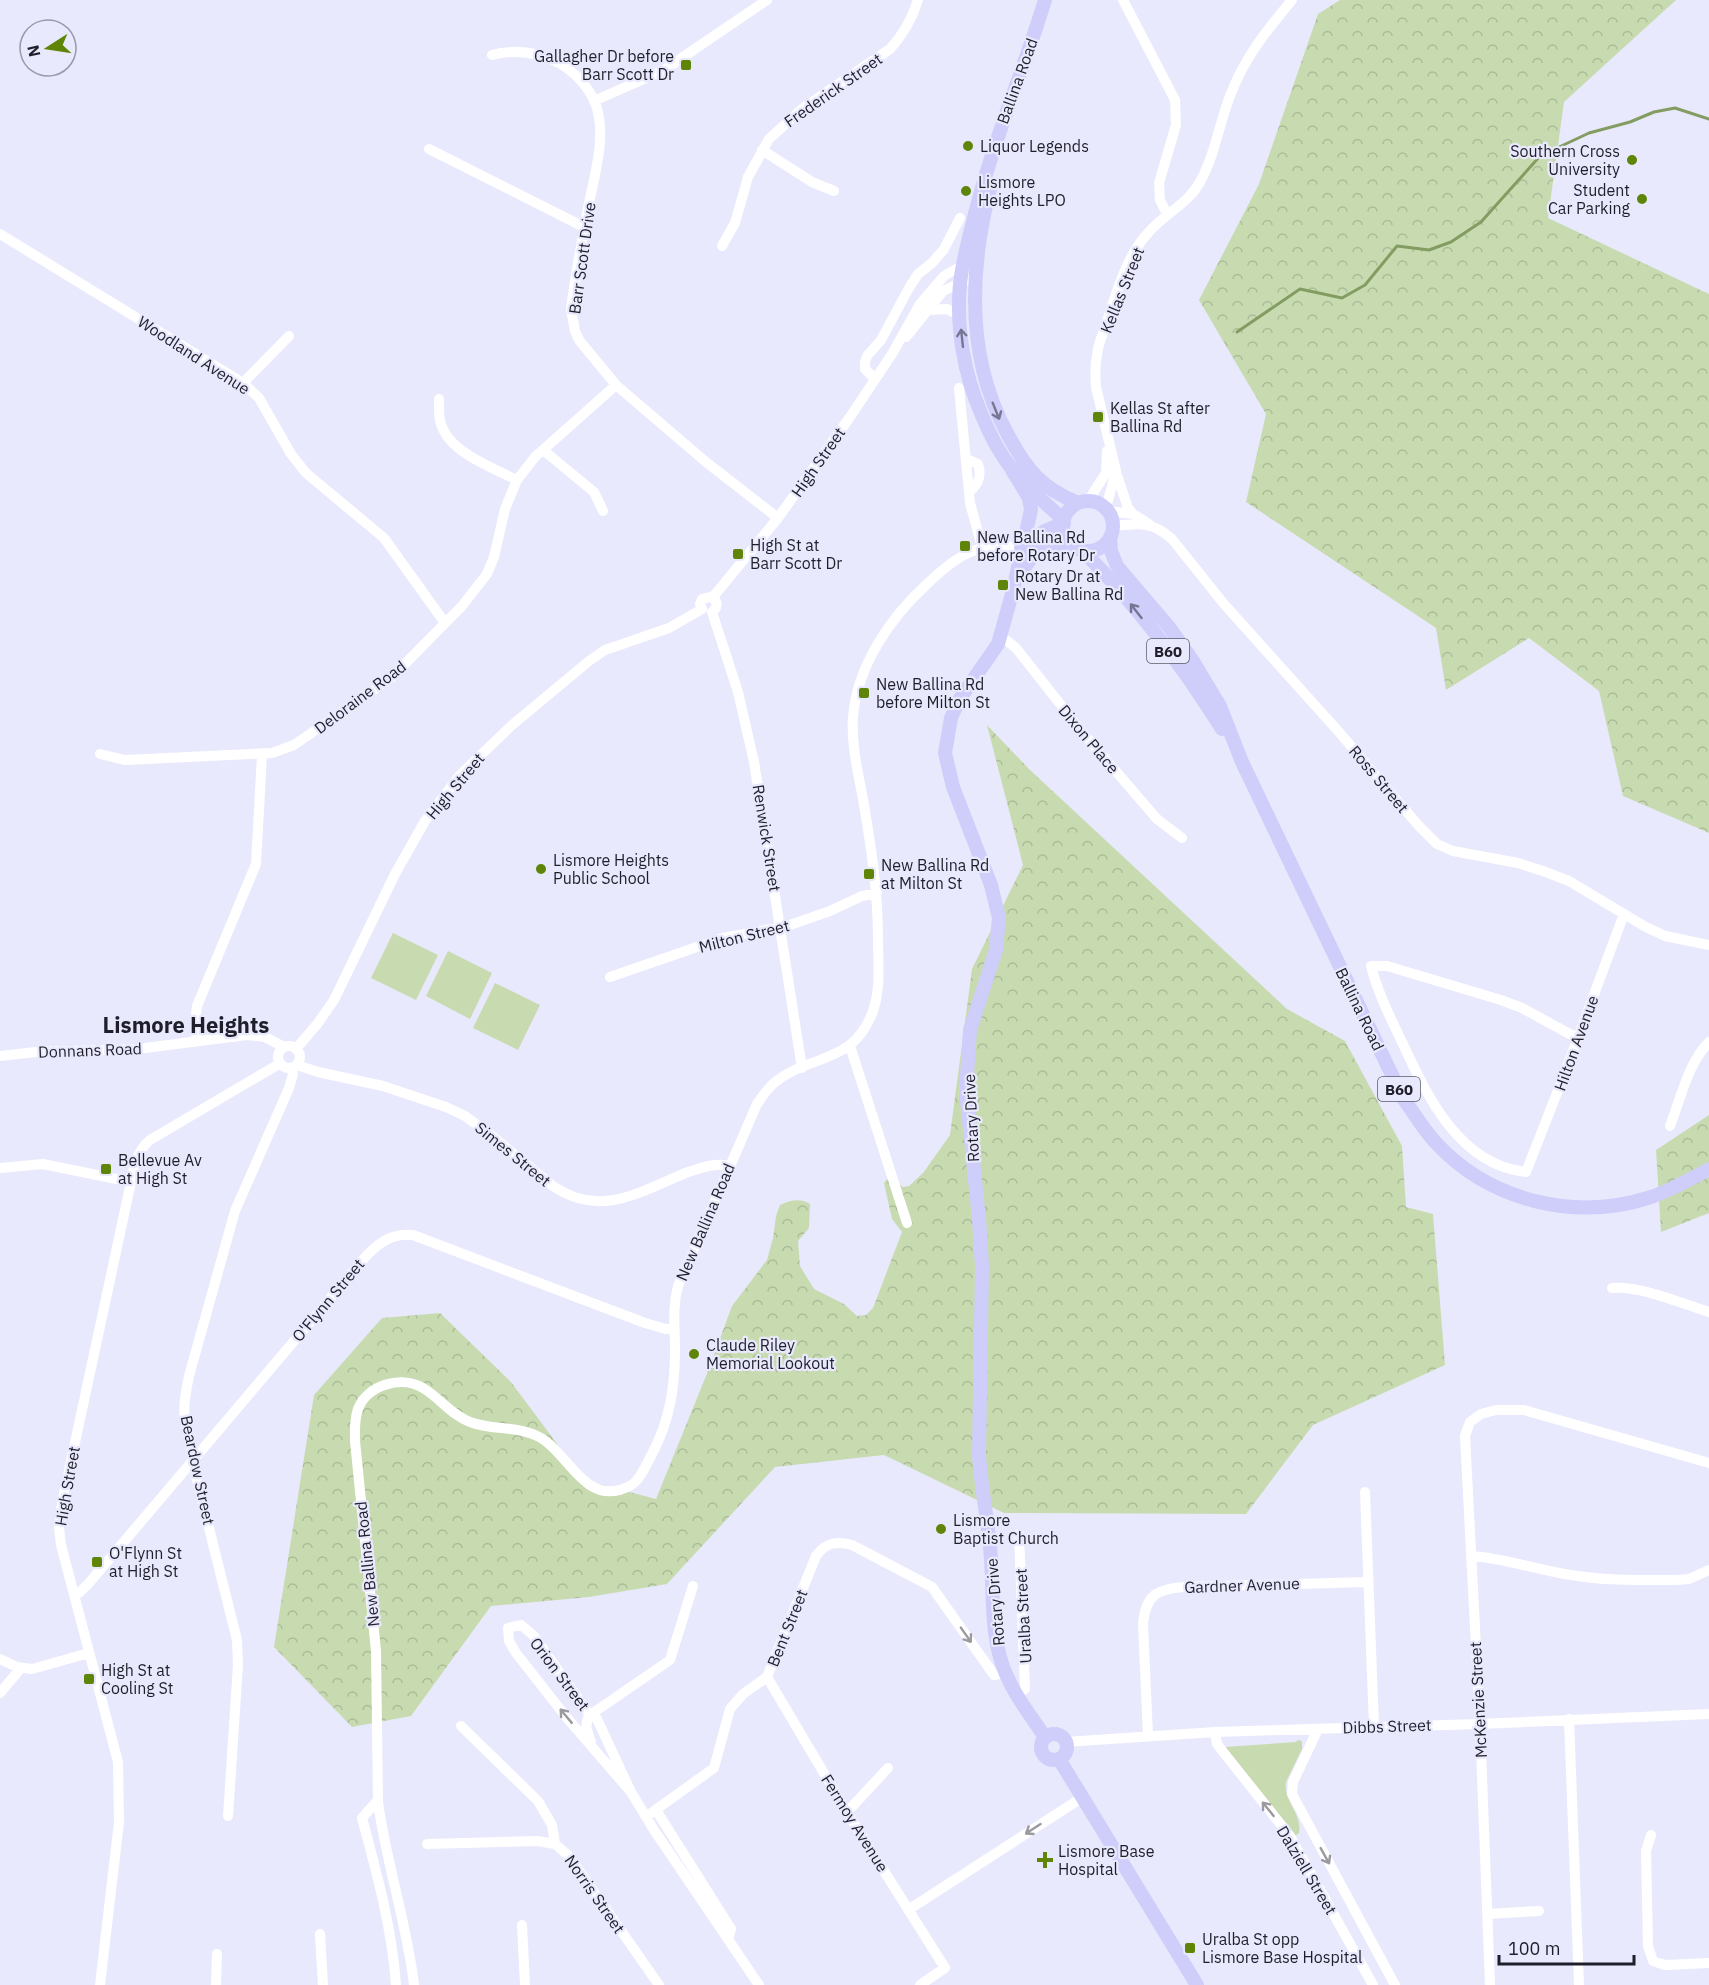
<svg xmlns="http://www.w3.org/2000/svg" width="1709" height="1985" font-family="'IBM Plex Sans',sans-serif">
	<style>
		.grass { fill: #c8dbb0 }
		.forest { fill: url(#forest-crowns) }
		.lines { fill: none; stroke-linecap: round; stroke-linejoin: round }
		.stream { stroke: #839c62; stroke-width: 3 }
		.minor { stroke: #fff; stroke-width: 10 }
		.major { stroke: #cfcdfa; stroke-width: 14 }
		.oneway { stroke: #777692 }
		.oneway2 { stroke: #9a9aa0 }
		.poi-dot { fill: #5e8507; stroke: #e9e9fd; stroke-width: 2 }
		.labels { text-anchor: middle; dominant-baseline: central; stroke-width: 4.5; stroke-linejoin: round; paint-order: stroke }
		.shield { fill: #e9e9fd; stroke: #5c5c6a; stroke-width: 1.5 }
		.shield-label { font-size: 15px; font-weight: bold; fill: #1f1f2b }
		.poi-label { font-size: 16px; fill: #1f1f2b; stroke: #e9e9fd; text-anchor: start }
		.street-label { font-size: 16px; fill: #1f1f2b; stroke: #e9e9fd }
		.district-label { font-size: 22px; font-weight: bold; fill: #1f1f2b; stroke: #e9e9fd }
	</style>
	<defs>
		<pattern id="forest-crowns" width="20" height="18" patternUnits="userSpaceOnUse" patternTransform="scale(1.5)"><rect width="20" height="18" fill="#c8dbb0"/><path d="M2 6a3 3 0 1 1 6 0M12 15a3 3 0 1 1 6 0" fill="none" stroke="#abbc98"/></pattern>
	</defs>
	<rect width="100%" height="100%" fill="#e9e9fd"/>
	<path class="grass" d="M393,933L438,955L416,1000L371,978Z
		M448,951L492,973L470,1019L426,996Z
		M495,983L540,1005L518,1050L473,1028Z
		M1298,1740L1302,1741V1749L1286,1782C1283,1801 1303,1814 1299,1833L1295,1836L1225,1747L1296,1742Z"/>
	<path class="forest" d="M1340,0H1676L1564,102L1548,218L1709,294V833L1623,796L1599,691L1529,638L1446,690L1436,628L1246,502L1266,414L1199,300L1259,184L1318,14Z
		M987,725L1030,770L1287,1009L1345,1041L1402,1146L1406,1207L1433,1214L1445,1365L1313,1425L1246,1514L1004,1513L884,1455L775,1467L667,1584L589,1597L491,1606L411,1716L352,1727L274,1647L314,1395L382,1318L440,1313L511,1382L584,1480L656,1499L708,1371L732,1306L767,1260L773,1238L776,1216L780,1205C791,1200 800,1198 810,1204L809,1228L798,1241L800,1266L814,1289L844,1304L857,1316L866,1315L873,1308L902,1232L892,1219L884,1183L887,1179L897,1182L903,1187L909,1186L923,1173L950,1135L972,969L1023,865Z
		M1709,1115V1213L1661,1232L1656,1150Z"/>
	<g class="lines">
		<path class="stream" d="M1237,332L1300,289L1342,298L1365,285L1397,246L1429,250L1451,242L1481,222L1540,156L1589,133L1630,122L1654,112L1675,108L1709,119"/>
		<path class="minor" d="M1123,0L1175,100L1176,125L1159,183L1160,200L1167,214
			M492,55C515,49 538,52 559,63C573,71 587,85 594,100C609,134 593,179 587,213C581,245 575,277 571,309L575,331L579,340L616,385L706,462L778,518
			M594,101L664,70L767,0
			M429,149L584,227
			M762,150L812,182L834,191
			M0,234L243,383L259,398L291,454L306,473L384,538L445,623
			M722,246L735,223L748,177L769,139L802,109L890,49C903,35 912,19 918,0
			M928,310L947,309L959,315
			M906,337L943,291L967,280L973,266
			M875,379L865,369V362L867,356L881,340L909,288L918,274L932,263L944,249L960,218
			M243,383L289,336
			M959,388L970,503L982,547
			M439,399C439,410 438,421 444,431C455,454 495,469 517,480
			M543,450L594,492L603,511
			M967,459L978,464C982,476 979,484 969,492
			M1117,475L1128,508L1133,514L1149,524
			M1088,501L1106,473L1107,451
			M1106,508L1116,471L1096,387C1095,376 1095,365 1097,355C1098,344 1103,334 1106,324C1116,294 1126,257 1148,233C1164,214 1188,204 1200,182C1215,155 1219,124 1230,96C1244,58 1267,30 1292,0
			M1108,511L1133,514
			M1113,526C1139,523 1152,521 1172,539L1224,604L1339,732L1418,825L1437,844L1453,851L1518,863L1543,871L1569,881L1644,926L1665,936L1709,945
			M713,597L778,518L850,417L892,354L920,304L944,276L963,265
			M702,609L700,604L702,599L710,597C718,600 719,607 712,612
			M712,612L738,692L754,762L802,1068
			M1001,636L1016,648L1083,733L1157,819L1182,838
			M100,754L125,760L272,753L294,745L391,678L462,606L487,574L494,557L505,509L517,480L535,457L616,385
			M610,977L723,938L787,926L830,911L862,896L877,893
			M1577,1038L1522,1008L1501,1000L1387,966H1371C1378,993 1390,1017 1402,1042C1427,1096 1459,1165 1526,1172L1564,1075L1624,914
			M197,1041L195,1022L197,1006L256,864L262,755
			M278 1057a11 11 0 1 1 22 0a11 11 0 1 1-22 0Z
			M850,1046L907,1223
			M296,1049L318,1023L334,1000L395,874L425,821L460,775L511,726L589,661L605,650L669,628L702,609
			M0,1056L36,1052L137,1049L247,1035L265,1037L284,1047
			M297,1065L318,1072L383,1086L446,1107L465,1116L487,1132L553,1186C601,1219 641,1191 688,1172C701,1168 716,1162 729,1166
			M1670,1126C1681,1098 1688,1063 1709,1042
			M0,1168L43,1164L131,1182
			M1612,1288C1642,1286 1680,1303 1709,1312
			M1365,1492L1374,1726
			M1471,1556C1505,1558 1537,1570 1571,1575C1605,1581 1642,1580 1677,1580L1689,1579L1709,1570
			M74,1595L80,1592L89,1583L367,1255C381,1241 393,1233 413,1235L645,1323L666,1329H674
			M0,1659L17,1667L32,1669L89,1653
			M767,1677L847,1812L945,1968L920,1985
			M0,1693L21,1668
			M1017,1695L1025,1689L1019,1534
			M1569,1719L1579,1985
			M461,1726L538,1801L552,1825L555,1844
			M1318,1729L1293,1782L1292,1794L1395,1985
			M1215,1732L1217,1744L1220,1748L1290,1836L1373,1985
			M1148,1736L1143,1623C1146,1595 1157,1589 1184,1587L1367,1582
			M591,1742C588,1732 583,1724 590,1715L670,1660L693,1586
			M1065,1742L1215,1732L1480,1724L1709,1714
			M631,1792L597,1719L587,1711L533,1635L521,1625L508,1628L509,1641L516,1653L567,1718L631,1792L654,1830L759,1985
			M378,1800L362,1818C377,1874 392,1928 396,1985
			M656,1810L731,1929L728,1939
			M847,1812L888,1768
			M228,1816L238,1665L237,1640L194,1468C194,1451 188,1437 185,1420C183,1405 186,1391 189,1376L235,1211L289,1088L293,1074L292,1068
			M647,1816L714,1768L730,1709L743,1694L767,1677L816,1556C826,1542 837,1541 852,1545L932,1587L994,1675L1006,1673
			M1651,1835L1646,1851L1648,1946L1653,1961L1665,1965L1709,1963
			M427,1844L537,1841L555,1844L569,1856L659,1985
			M908,1910L1083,1797
			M1487,1914L1539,1911
			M522,1925L525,1985
			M320,1934L323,1985
			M100,1985L119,1822L118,1762L61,1545L59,1528L62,1503L131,1182C134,1166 137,1151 150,1140L279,1064
			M216,1985L217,1954
			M414,1985C407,1923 386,1863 378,1802L376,1651L355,1441C355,1430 354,1420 358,1409C367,1385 401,1375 423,1388C440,1398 451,1415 470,1422C493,1431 519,1425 541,1438C567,1453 583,1500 620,1490C626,1488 632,1486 636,1481C643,1474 647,1463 652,1454C670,1420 675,1387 675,1349C675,1327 672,1308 678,1286L757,1104C762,1097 767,1089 774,1083C810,1053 853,1066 873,1011C881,988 878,962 878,939C878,891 871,846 863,799C858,772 851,744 853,717C857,667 889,619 926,585C959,553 980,540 1027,549
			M1490,1985L1480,1724L1465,1436L1470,1422L1481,1414L1496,1410H1524L1709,1463"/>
		<path class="major" d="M1045,0C1022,76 990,148 972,226C967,245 962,264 960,284C956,327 964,374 981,413C989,433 999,453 1012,469C1027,488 1046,504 1064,520
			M991,185C969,269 965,357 1008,435C1027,470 1041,488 1078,503
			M1012,470L1029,498L1031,510L1013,590L998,644L959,700L951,718L945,753L953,787L991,885L999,918L996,950L970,1030L966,1091L979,1219L982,1266L979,1455C981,1486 987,1516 990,1547C994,1583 990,1622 1000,1657C1008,1687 1028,1712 1045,1737
			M1063 526a25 25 0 1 1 50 0a25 25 0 1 1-50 0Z
			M1110,537L1111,551L1117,566L1169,627L1193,661L1220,706L1242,762L1403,1098C1414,1113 1423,1129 1436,1143C1490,1201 1575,1222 1651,1197C1671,1190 1691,1179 1709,1169
			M1021,548L1045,531L1064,523
			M1082,550C1135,603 1182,665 1222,729
			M1020,574L1036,551L1070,542
			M1041 1747a13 13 0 1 1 26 0a13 13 0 1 1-26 0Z
			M1059,1759L1197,1985"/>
	</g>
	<defs><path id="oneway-shaft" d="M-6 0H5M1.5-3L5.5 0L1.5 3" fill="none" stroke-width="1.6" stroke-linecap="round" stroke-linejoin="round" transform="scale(1.5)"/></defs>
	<g class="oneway">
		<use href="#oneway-shaft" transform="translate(962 338) rotate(-96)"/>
		<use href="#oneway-shaft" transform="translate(996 411) rotate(68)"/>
		<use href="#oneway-shaft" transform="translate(1136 611) rotate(-128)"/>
	</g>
	<g class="oneway2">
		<use href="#oneway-shaft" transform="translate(966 1635) rotate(55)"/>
		<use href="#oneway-shaft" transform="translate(566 1716) rotate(-130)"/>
		<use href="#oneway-shaft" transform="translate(1268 1809) rotate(-129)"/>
		<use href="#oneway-shaft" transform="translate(1033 1829) rotate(147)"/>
		<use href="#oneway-shaft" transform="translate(1325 1856) rotate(61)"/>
	</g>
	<g class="poi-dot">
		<rect x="680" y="59" width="12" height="12" rx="3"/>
		<circle cx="968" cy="146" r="6"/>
		<circle cx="1632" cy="160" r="6"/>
		<circle cx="966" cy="191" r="6"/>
		<circle cx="1642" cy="199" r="6"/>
		<rect x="1092" y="411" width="12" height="12" rx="3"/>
		<rect x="959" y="540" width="12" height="12" rx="3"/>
		<rect x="732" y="548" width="12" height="12" rx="3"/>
		<rect x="997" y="579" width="12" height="12" rx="3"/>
		<rect x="858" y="687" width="12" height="12" rx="3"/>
		<circle cx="541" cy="869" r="6"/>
		<rect x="863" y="868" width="12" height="12" rx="3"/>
		<rect x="100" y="1163" width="12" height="12" rx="3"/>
		<circle cx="694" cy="1354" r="6"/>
		<circle cx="941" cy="1529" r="6"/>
		<rect x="91" y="1556" width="12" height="12" rx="3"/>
		<rect x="83" y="1673" width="12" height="12" rx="3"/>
		<path d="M1042 1851h6v6h6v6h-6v6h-6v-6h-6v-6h6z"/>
		<rect x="1184" y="1942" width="12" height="12" rx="3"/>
	</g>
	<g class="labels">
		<g class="shield">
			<rect x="1147" y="639" width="42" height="24" rx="4.5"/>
			<rect x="1378" y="1077" width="42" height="24" rx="4.5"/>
		</g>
		<g class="shield-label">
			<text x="1168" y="651">B60</text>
			<text x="1399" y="1089">B60</text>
		</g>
		<g class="poi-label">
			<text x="674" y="56" text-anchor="end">Gallagher Dr before<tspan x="674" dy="18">Barr Scott Dr</tspan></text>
			<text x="980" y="146">Liquor Legends</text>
			<text x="1620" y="151" text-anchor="end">Southern Cross<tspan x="1620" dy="18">University</tspan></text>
			<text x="978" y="182">Lismore<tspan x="978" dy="18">Heights LPO</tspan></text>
			<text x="1630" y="190" text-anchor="end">Student<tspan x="1630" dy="18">Car Parking</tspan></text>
			<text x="1110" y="408">Kellas St after<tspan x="1110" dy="18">Ballina Rd</tspan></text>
			<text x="977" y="537">New Ballina Rd<tspan x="977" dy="18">before Rotary Dr</tspan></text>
			<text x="750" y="545">High St at<tspan x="750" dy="18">Barr Scott Dr</tspan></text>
			<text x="1015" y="576">Rotary Dr at<tspan x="1015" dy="18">New Ballina Rd</tspan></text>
			<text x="876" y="684">New Ballina Rd<tspan x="876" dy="18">before Milton St</tspan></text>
			<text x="553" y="860">Lismore Heights<tspan x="553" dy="18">Public School</tspan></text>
			<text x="881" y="865">New Ballina Rd<tspan x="881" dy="18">at Milton St</tspan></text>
			<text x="118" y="1160">Bellevue Av<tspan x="118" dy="18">at High St</tspan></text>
			<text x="706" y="1345">Claude Riley<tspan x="706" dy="18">Memorial Lookout</tspan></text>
			<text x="953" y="1520">Lismore<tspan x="953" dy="18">Baptist Church</tspan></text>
			<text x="109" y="1553">O'Flynn St<tspan x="109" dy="18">at High St</tspan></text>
			<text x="101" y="1670">High St at<tspan x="101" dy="18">Cooling St</tspan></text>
			<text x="1058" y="1851">Lismore Base<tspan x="1058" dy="18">Hospital</tspan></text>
			<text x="1202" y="1939">Uralba St opp<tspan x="1202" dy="18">Lismore Base Hospital</tspan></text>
		</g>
		<g class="street-label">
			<text transform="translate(1017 81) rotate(-70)">Ballina Road</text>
			<text transform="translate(833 90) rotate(-35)">Frederick Street</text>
			<text transform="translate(582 258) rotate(-82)">Barr Scott Drive</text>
			<text transform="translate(1122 290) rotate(-68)">Kellas Street</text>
			<text transform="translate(194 355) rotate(33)">Woodland Avenue</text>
			<text transform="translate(818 462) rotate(-55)">High Street</text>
			<text transform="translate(360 697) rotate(-37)">Deloraine Road</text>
			<text transform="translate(1089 739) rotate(50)">Dixon Place</text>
			<text transform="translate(1379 779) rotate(50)">Ross Street</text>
			<text transform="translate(455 786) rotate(-50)">High Street</text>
			<text transform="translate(767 838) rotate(81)">Renwick Street</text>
			<text transform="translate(744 936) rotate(-14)">Milton Street</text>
			<text transform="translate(1360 1009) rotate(64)">Ballina Road</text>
			<text transform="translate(1576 1043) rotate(-70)">Hilton Avenue</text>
			<text transform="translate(90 1050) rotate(-2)">Donnans Road</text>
			<text transform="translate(971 1118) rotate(-93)">Rotary Drive</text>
			<text transform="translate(513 1154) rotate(39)">Simes Street</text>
			<text transform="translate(705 1222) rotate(-67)">New Ballina Road</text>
			<text transform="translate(328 1300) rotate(-50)">O'Flynn Street</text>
			<text transform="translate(198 1470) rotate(78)">Beardow Street</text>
			<text transform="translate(67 1486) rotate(-80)">High Street</text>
			<text transform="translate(367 1564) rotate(-96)">New Ballina Road</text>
			<text transform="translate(1242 1585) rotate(-2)">Gardner Avenue</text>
			<text transform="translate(995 1602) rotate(-95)">Rotary Drive</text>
			<text transform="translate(1023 1616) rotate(-93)">Uralba Street</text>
			<text transform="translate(787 1628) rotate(-68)">Bent Street</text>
			<text transform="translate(560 1674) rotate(53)">Orion Street</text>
			<text transform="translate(1478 1700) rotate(-93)">McKenzie Street</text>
			<text transform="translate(1387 1726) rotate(-2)">Dibbs Street</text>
			<text transform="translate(855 1823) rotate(58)">Fermoy Avenue</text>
			<text transform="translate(1307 1870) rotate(59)">Dalziell Street</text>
			<text transform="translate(595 1894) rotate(55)">Norris Street</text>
		</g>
		<g class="district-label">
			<text x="186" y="1024">Lismore Heights</text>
		</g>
	</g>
	<g transform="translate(48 48) rotate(258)"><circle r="28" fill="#e9e9fd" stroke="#9898a9" stroke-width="1.5"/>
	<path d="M0-4.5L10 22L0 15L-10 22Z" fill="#5e8507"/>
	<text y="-9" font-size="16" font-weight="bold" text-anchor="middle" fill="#1f1f2b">N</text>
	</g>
	<path d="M1499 1955v9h135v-9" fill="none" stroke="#1f1f2b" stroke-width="3"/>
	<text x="1508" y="1955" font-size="18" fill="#1f1f2b" stroke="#e9e9fd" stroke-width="4.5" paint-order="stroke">100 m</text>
</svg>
